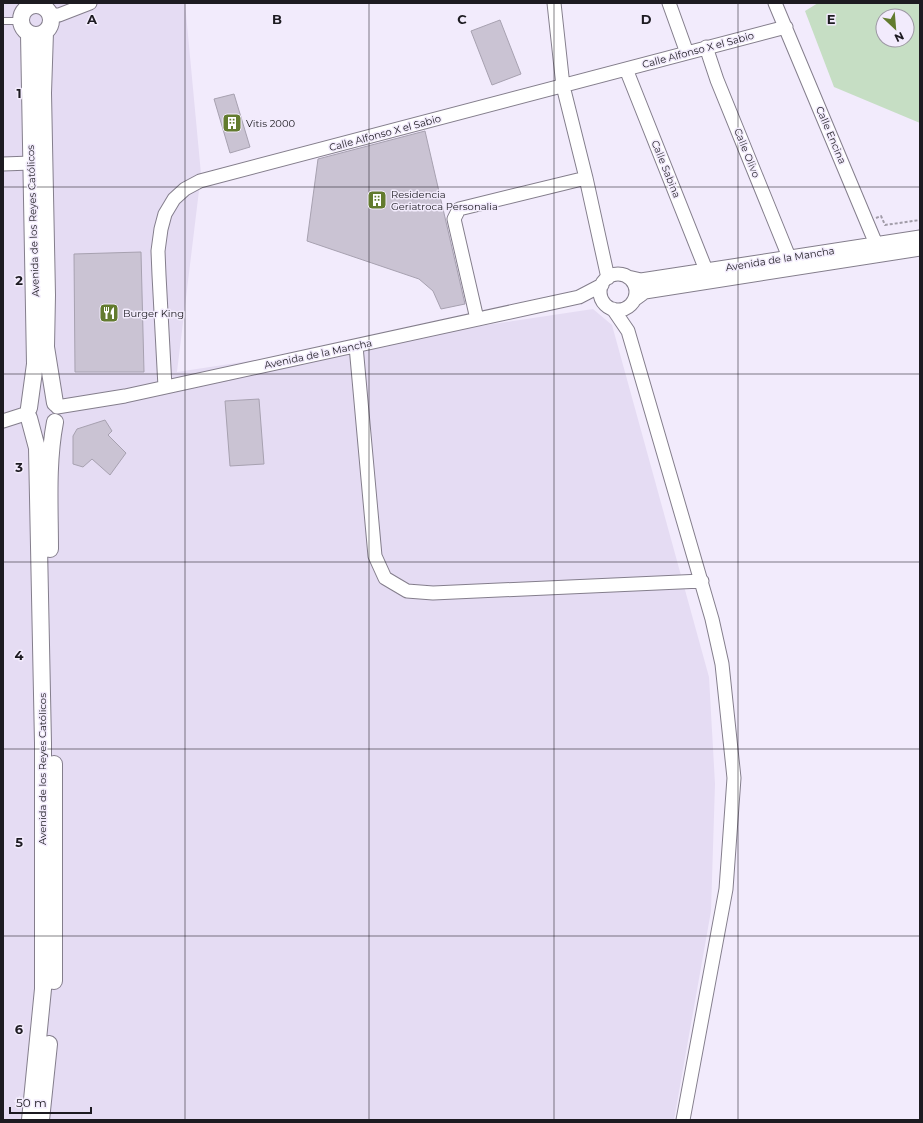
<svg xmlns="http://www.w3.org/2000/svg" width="923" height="1123" font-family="Montserrat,sans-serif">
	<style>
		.built { fill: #e5dcf3 }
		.green { fill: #c6dec4; fill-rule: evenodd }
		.building { fill: #cac3d3; stroke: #a7a1b0 }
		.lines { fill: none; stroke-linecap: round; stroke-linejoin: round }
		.service-casing { stroke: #847e8c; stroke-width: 8 }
		.minor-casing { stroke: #847e8c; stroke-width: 15 }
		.tertiary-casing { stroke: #847e8c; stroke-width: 18 }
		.path { stroke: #a19ca8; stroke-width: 2; stroke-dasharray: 3 2; stroke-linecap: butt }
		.service { stroke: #fff; stroke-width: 6 }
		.minor { stroke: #fff; stroke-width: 13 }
		.tertiary { stroke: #fff; stroke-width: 16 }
		.grid { fill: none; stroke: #1d1b21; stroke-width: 1; stroke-opacity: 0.55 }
		.labels { text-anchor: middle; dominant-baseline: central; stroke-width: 3; stroke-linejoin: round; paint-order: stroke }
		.street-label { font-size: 10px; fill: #1d1b21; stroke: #f2ebfc }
		.poi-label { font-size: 10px; fill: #1d1b21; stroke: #f2ebfc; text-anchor: start }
		.grid-label { font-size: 13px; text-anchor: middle; font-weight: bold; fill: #1d1b21; stroke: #f2ebfc; stroke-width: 3; stroke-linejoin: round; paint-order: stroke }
	</style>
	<rect width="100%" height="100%" fill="#f2ebfc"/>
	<path class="built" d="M3,3H185L201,174L177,372L593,309L612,325L709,677L715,784L711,911L674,1120H3Z"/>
	<path class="green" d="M818,3H920V123L834,87L805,11ZM883,16H907V40H883Z"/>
	<path class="building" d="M500,20L521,74L492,85L471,31Z
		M234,94L250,147L230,153L214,99Z
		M425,131L465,304L441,309L433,291L419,279L307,241L318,159Z
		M141,252L144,372H75L74,254Z
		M259,399L264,464L230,466L225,401Z
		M105,420L112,431L108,435L126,453L110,475L92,459L83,467L73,464V436L77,429Z"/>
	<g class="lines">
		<defs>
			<path id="service" d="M3,21H21"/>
			<path id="minor" d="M554,3L563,86L586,178L608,278
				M669,3L687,53
				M775,3L876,244
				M51,15H59L90,3
				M706,47L717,80L789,257
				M626,69L706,270
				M3,164L31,163
				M600 292a18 18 0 1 1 36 0a18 18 0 1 1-36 0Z
				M628,277L641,280L920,237
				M634,300L645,292L920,249
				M613,309L628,331L712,619L722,664L734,778L726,889L683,1120
				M477,319L454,219L459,209L586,178
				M356,346L375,556L385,578L407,591L433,593L702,581
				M165,387L159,275L158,251L161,229L165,214L174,199L185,189L200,181L786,27
				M57,407L125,396L579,297L602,285
				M3,421L28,413"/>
			<path id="tertiary" d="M21 20a15 15 0 1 1 30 0a15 15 0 1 1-30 0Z
				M45,32L43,93L47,295L46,347L55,403
				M29,408L35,364L29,34
				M29,418L37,448L43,743V989L30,1120
				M50,549C50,507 47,464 55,422
				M54,981V764
				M41,1120L49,1044"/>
		</defs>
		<use href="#service" class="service-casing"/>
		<use href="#minor" class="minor-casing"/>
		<use href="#tertiary" class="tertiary-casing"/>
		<path class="path" d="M876,218L881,216L885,225L920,220"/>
		<use href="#service" class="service"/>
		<use href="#minor" class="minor"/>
		<use href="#tertiary" class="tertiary"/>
	</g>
	<path class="grid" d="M185,3V1120M369,3V1120M554,3V1120M738,3V1120M3,187H920M3,374H920M3,562H920M3,749H920M3,936H920"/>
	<defs>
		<symbol id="building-square" viewBox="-11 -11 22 22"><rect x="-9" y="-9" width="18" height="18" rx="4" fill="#627b2e" stroke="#f2ebfc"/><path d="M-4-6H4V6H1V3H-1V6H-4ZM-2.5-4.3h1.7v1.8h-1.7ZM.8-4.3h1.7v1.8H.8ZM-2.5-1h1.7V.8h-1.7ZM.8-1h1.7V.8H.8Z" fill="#fff"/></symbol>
		<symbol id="restaurant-square" viewBox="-11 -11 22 22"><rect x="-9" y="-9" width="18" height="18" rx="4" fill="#627b2e" stroke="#f2ebfc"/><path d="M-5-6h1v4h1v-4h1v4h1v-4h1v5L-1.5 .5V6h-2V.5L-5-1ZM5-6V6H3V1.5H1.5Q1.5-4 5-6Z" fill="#fff"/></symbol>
	</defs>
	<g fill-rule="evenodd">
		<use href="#building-square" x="221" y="112" width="22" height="22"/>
		<use href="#building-square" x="366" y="189" width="22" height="22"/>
		<use href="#restaurant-square" x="98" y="302" width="22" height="22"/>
	</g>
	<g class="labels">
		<g class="street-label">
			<text transform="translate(698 50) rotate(-15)">Calle Alfonso X el Sabio</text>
			<text transform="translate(385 133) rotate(-15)">Calle Alfonso X el Sabio</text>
			<text transform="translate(831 135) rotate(67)">Calle Encina</text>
			<text transform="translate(747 153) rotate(68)">Calle Olivo</text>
			<text transform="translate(666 169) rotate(68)">Calle Sabina</text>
			<text transform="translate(33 221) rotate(-92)">Avenida de los Reyes Católicos</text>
			<text transform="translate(780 259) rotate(-9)">Avenida de la Mancha</text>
			<text transform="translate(318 354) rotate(-12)">Avenida de la Mancha</text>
			<text transform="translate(42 769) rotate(-90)">Avenida de los Reyes Católicos</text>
		</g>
		<g class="poi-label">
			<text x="246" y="123">Vitis 2000</text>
			<text x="391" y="194">Residencia<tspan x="391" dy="12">Geriatroca Personalia</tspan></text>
			<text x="123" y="313">Burger King</text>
		</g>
	</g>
	<g class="grid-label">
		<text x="92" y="24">A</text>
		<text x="277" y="24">B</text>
		<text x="462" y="24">C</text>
		<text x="646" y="24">D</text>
		<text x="831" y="24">E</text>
		<text x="19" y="98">1</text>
		<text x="19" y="285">2</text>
		<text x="19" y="472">3</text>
		<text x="19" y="660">4</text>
		<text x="19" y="847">5</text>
		<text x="19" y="1034">6</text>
	</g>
	<rect width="923" height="1123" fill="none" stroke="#1d1b21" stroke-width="8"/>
	<g transform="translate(895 28) rotate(154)"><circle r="19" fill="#f2ebfc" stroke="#9d98a4"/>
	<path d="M0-3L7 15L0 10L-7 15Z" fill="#627b2e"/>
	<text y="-6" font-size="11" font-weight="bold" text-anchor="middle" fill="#1d1b21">N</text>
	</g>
	<path d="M10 1107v6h81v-6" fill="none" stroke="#1d1b21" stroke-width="2"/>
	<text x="16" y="1107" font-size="12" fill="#1d1b21" stroke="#f2ebfc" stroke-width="3" paint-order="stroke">50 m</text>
</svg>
